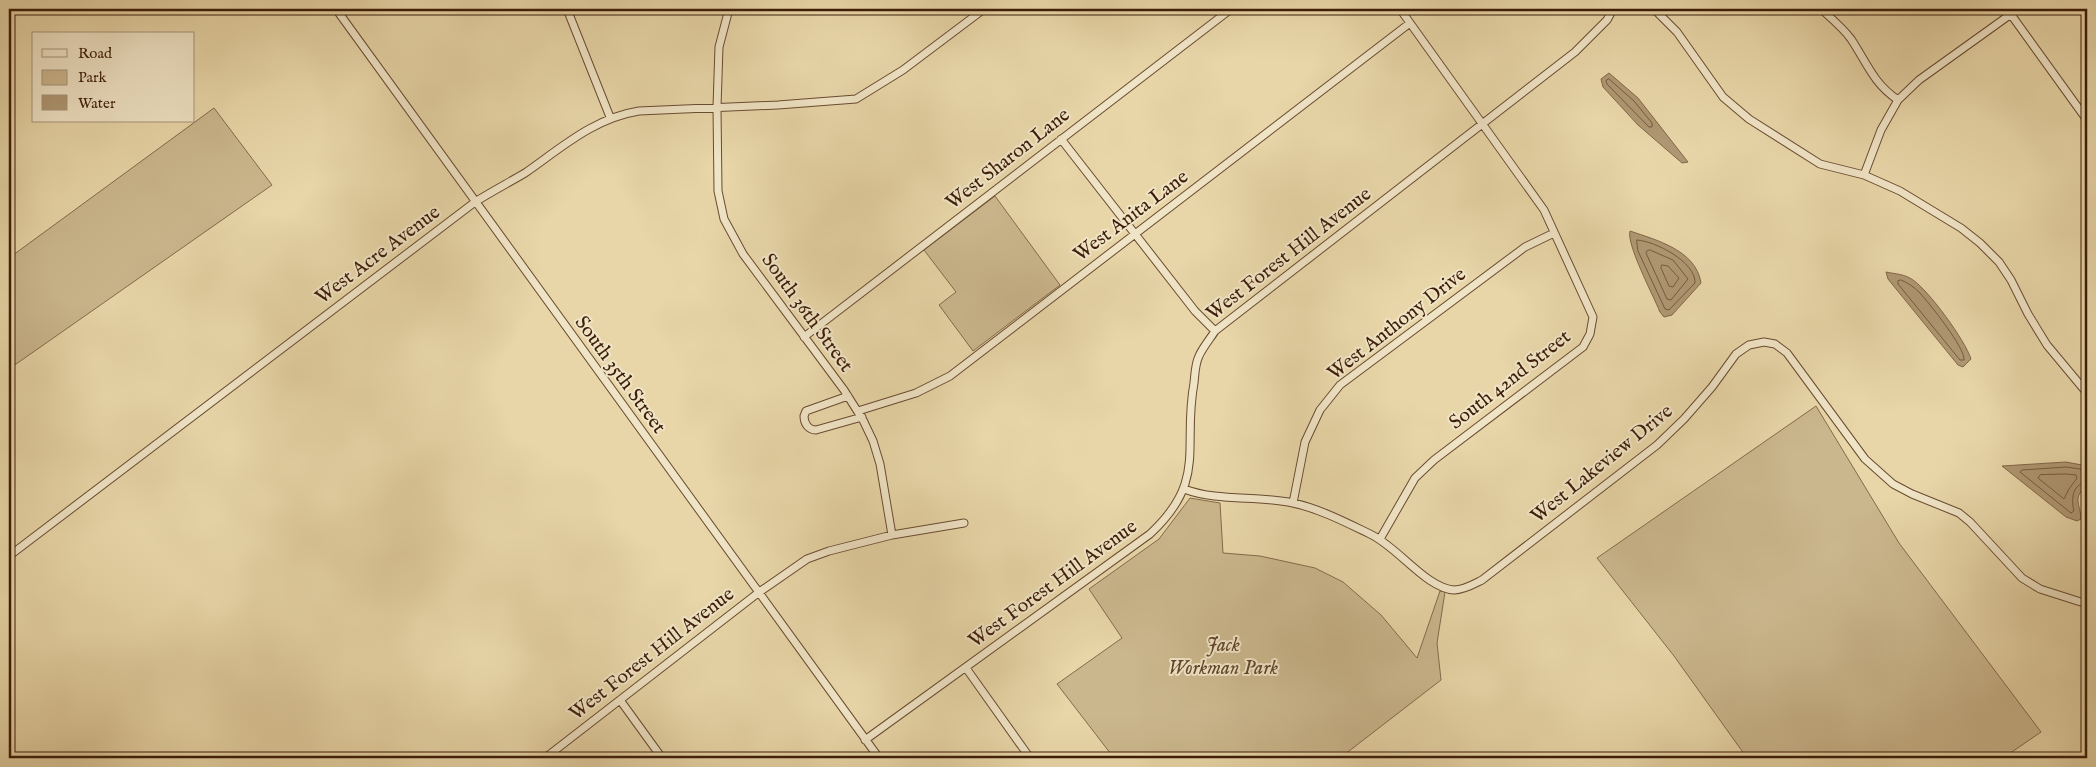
<svg xmlns="http://www.w3.org/2000/svg" width="2096" height="767" font-family="'IM FELL English',serif">
	<style>
		.green { fill: #cbb78d; stroke: #846a4b }
		.water { fill: #ae9772; stroke: #816648 }
		.lines { fill: none; stroke-linecap: round; stroke-linejoin: round }
		.shore { stroke: #765a3e; stroke-width: 1 }
		.street-casing { stroke: #684b31; stroke-width: 9 }
		.street { stroke: #f0e4c6; stroke-width: 7 }
		.labels { text-anchor: middle; dominant-baseline: central; stroke-width: 4; stroke-linejoin: round; paint-order: stroke }
		.street-label { font-size: 20px; fill: #3d1d09; stroke: #f0e4c6 }
		.park-label { font-size: 20px; font-style: italic; fill: #60442a; stroke: #f0e4c6 }
	</style>
	<rect width="100%" height="100%" fill="#e8d6a8"/>
	<filter id="stains"><feTurbulence type="fractalNoise" baseFrequency=".004" numOctaves="4"/><feColorMatrix values="0 0 0 0 .2 0 0 0 0 .09 0 0 0 0 .02 0 0 0 .5 -.17"/></filter>
	<radialGradient id="worn" r=".72"><stop offset=".6" stop-color="#630" stop-opacity="0"/><stop offset="1" stop-color="#630" stop-opacity=".3"/></radialGradient>
	<path class="green" d="M214,108L272,185L9,369V258Z
		M995,196L1060,285L973,351L939,305L956,292L924,250Z
		M1816,406L1899,543L2041,732L2003,758H1747L1674,656L1597,558Z
		M1190,498L1220,503L1223,553L1260,556L1315,568L1343,582L1381,615L1417,658L1440,591L1445,592L1437,643L1441,680L1340,758H1114L1057,684L1122,638L1089,589L1159,539Z"/>
	<path class="water" d="M1609,73L1638,98L1688,162L1682,163L1638,125L1603,87L1601,79Z
		M1630,231C1656,240 1696,250 1701,283L1672,315L1664,317L1660,312C1654,297 1626,244 1630,231Z
		M1886,272C1895,274 1905,274 1913,280C1929,291 1965,340 1971,359L1963,367L1958,365L1888,279Z
		M2066,462L2087,466V485C2072,499 2080,502 2081,519L2077,521L2066,517L2002,466Z"/>
	<g class="lines">
		<path class="shore" d="M1609,79L1634,101L1652,123V127H1649L1607,84L1606,81Z
			M1637,240C1655,241 1696,262 1695,283L1669,310L1665,309L1638,251Z
			M1650,250L1673,260L1688,279L1671,300L1667,299L1646,253L1647,251Z
			M1662,265L1668,266L1679,278L1673,287L1669,286L1661,268Z
			M1901,280C1908,283 1914,287 1920,293C1929,303 1966,349 1964,360H1960L1898,284V281Z
			M2087,470L2066,467L2022,470L2020,472L2071,513L2074,511C2071,499 2072,484 2087,482
			M2066,474L2076,475L2077,478L2069,489L2064,499L2038,478L2040,475Z"/>
		<defs>
			<path id="street" d="M336,9L879,758
				M567,9L610,117
				M729,9L719,47L717,107L718,191L724,219L743,254L844,390L863,420L873,441L880,464L892,535
				M1654,9L1677,32L1723,97L1749,119L1820,164L1864,175L1900,191L1961,228L1980,243L1999,262L2011,280L2028,314L2047,345L2087,393
				M1821,9C1831,18 1843,28 1851,39C1867,63 1873,83 1898,100
				M2007,9L2087,120
				M1061,139L1195,311L1215,331
				M1864,175L1881,130L1898,100L1919,80L2018,9
				M804,337L1231,9
				M848,396L806,411L804,416C804,423 808,430 816,430L862,417
				M858,411L916,393L950,376L1410,23
				M1184,489C1219,502 1256,495 1293,503C1320,509 1345,522 1370,534C1398,547 1426,588 1454,590C1464,590 1474,584 1482,580L1657,445L1684,419L1712,387L1736,354L1749,345L1764,342L1775,344L1787,353L1865,459L1893,484L1912,494L1959,513L1970,522L2022,578L2040,589L2087,604
				M1293,503L1305,442L1320,410L1340,385L1525,247L1554,233
				M1380,539L1415,478L1434,460L1583,347L1590,334L1593,317L1544,210L1400,9
				M9,556L475,202C491,192 508,183 525,173C561,148 594,118 639,111L778,105L856,99L903,70L984,9
				M966,668L1030,758
				M620,700L662,758
				M865,740L1150,534C1208,480 1182,448 1194,383C1195,374 1195,364 1199,356C1203,347 1210,339 1215,331L1575,52L1607,20L1613,9
				M545,758L758,593L807,559L829,551L892,535L964,523"/>
		</defs>
		<use href="#street" class="street-casing"/>
		<use href="#street" class="street"/>
	</g>
	<g class="labels">
		<g class="street-label">
			<text transform="translate(1008 159) rotate(-38)">West Sharon Lane</text>
			<text transform="translate(1131 216) rotate(-37)">West Anita Lane</text>
			<text transform="translate(1289 254) rotate(-38)">West Forest Hill Avenue</text>
			<text transform="translate(378 255) rotate(-37)">West Acre Avenue</text>
			<text transform="translate(807 313) rotate(54)">South 36th Street</text>
			<text transform="translate(1397 324) rotate(-38)">West Anthony Drive</text>
			<text transform="translate(620 375) rotate(54)">South 35th Street</text>
			<text transform="translate(1510 380) rotate(-38)">South 42nd Street</text>
			<text transform="translate(1602 464) rotate(-39)">West Lakeview Drive</text>
			<text transform="translate(1053 584) rotate(-36)">West Forest Hill Avenue</text>
			<text transform="translate(652 654) rotate(-38)">West Forest Hill Avenue</text>
		</g>
		<g class="park-label">
			<text x="1223" y="645">Jack<tspan x="1223" dy="23">Workman Park</tspan></text>
		</g>
	</g>
	<rect width="2096" height="767" fill="none" stroke="#e8d6a8" stroke-width="30"/>
	<rect x="10" y="10" width="2076" height="747" fill="none" stroke="#3d1d09" stroke-width="2.5"/>
	<rect x="15" y="15" width="2066" height="737" fill="none" stroke="#3d1d09"/>
	<rect x="32" y="32" width="162" height="90" fill="#f0e4c6" stroke="#a8947a"/>
	<rect x="42" y="49" width="25" height="8" fill="#f0e4c6" stroke="#a8947a"/>
	<text x="78" y="58" font-size="15" fill="#3d1d09">Road</text>
	<rect x="42" y="70" width="25" height="15" fill="#cbb78d" stroke="#a8947a"/>
	<text x="78" y="82" font-size="15" fill="#3d1d09">Park</text>
	<rect x="42" y="95" width="25" height="15" fill="#ae9772" stroke="#a8947a"/>
	<text x="78" y="108" font-size="15" fill="#3d1d09">Water</text>
	<rect width="100%" height="100%" filter="url(#stains)"/>
	<rect width="100%" height="100%" fill="url(#worn)"/>
</svg>
